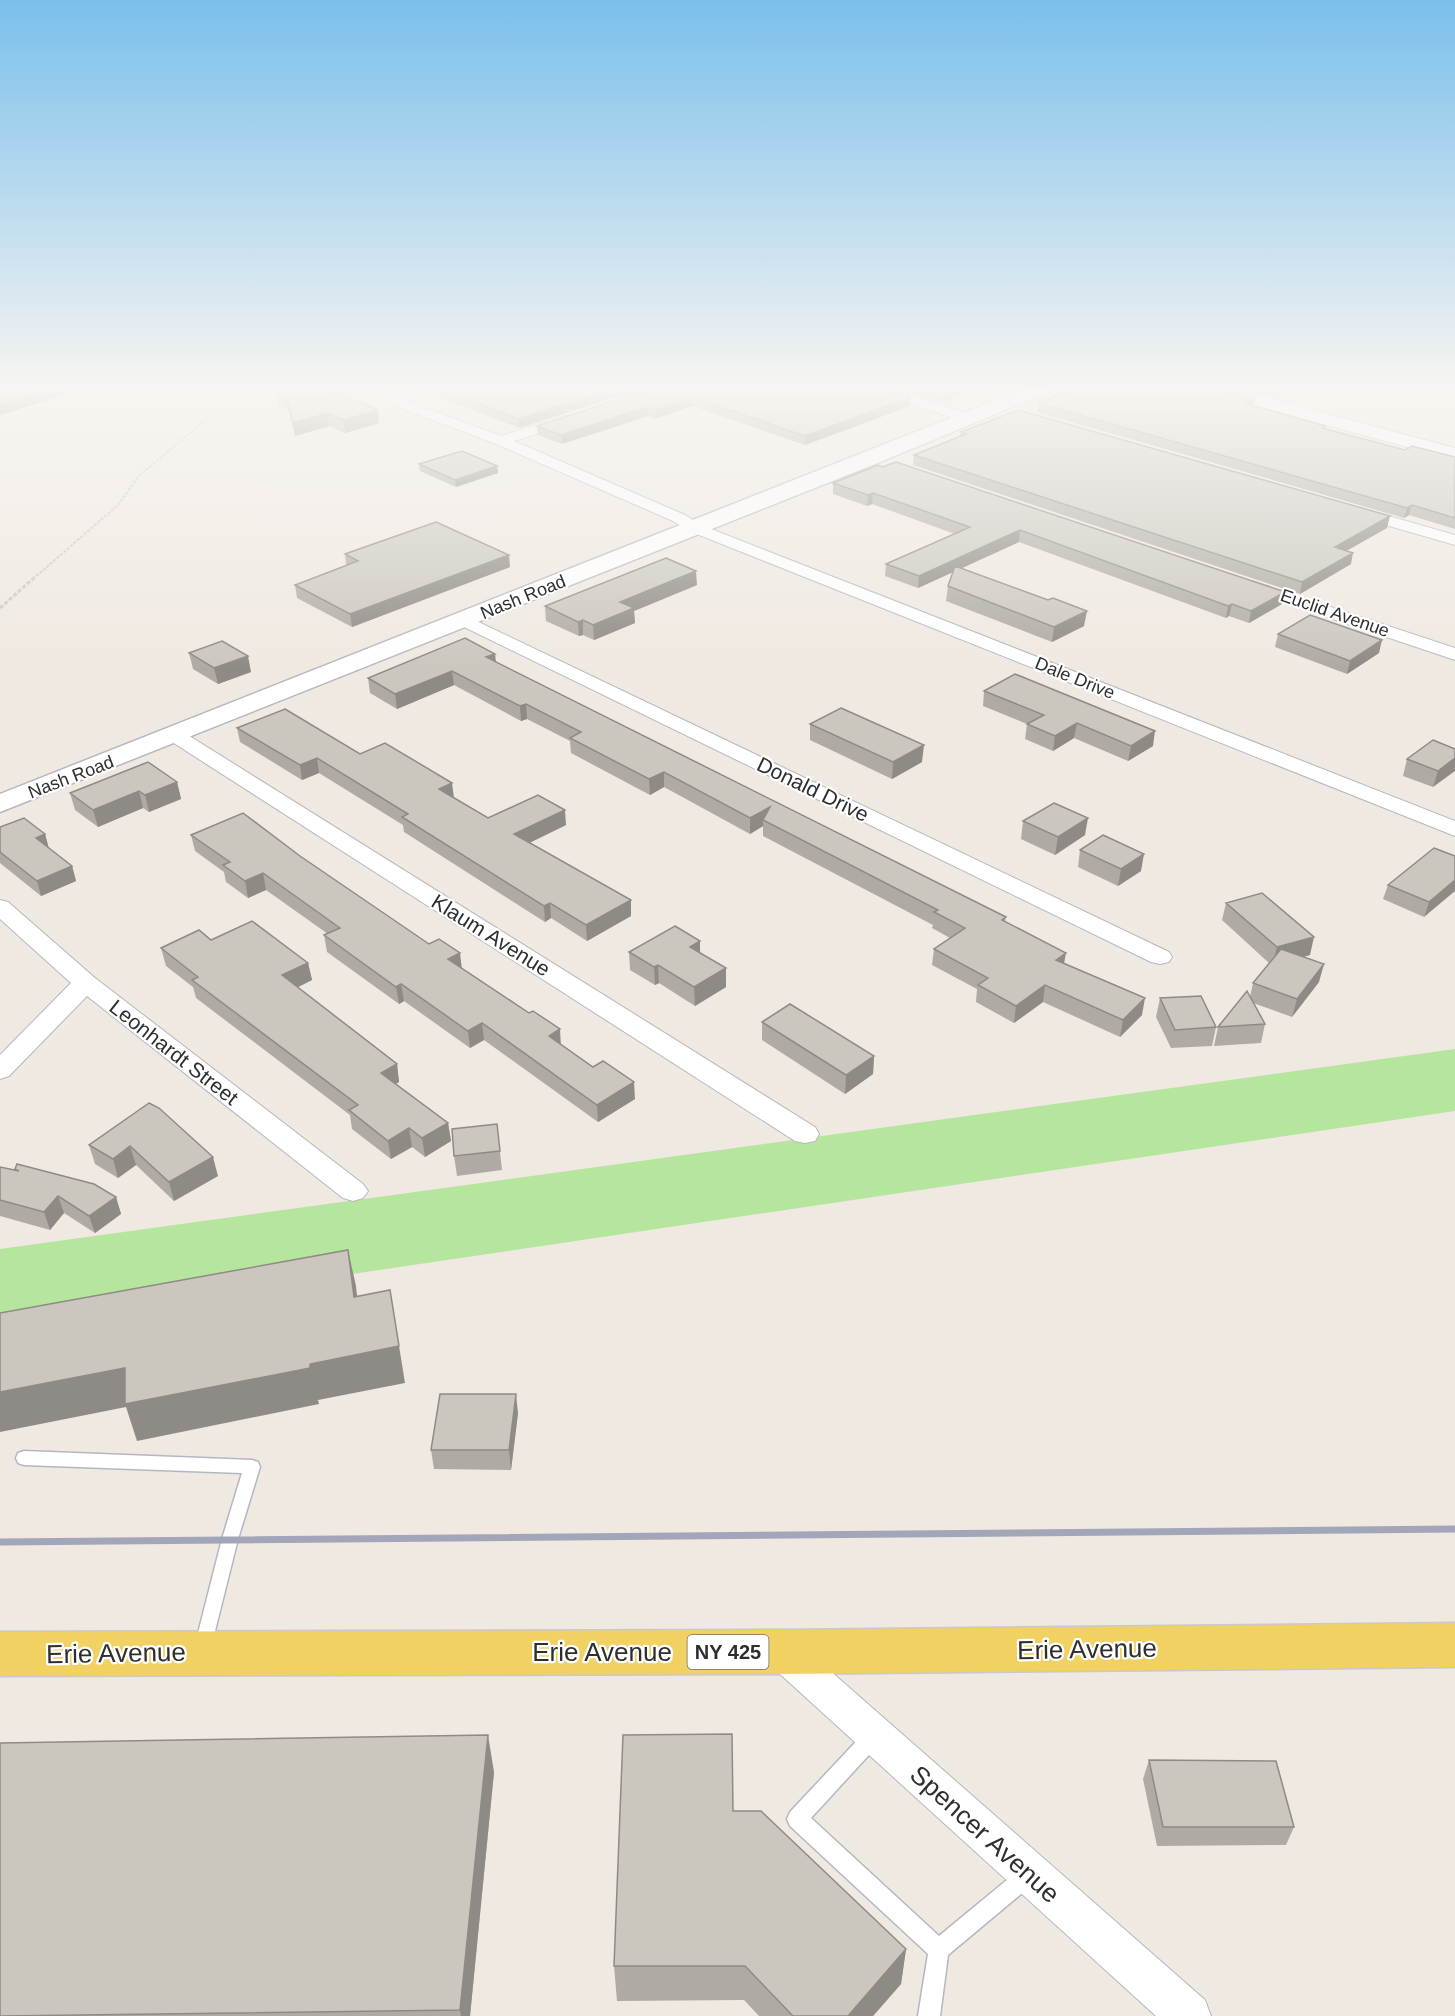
<svg xmlns="http://www.w3.org/2000/svg" width="1455" height="2016" font-family="Arial,sans-serif">
	<style>
		.green { fill: #b6e59e }
		.lines { fill: none; stroke-linecap: round; stroke-linejoin: round }
		.service-casing { stroke: #b4b7c1; stroke-width: 3 }
		.minor-casing { stroke: #b4b7c1; stroke-width: 2 }
		.tertiary-casing { stroke: #b4b7c1; stroke-width: 2 }
		.secondary-casing { stroke: #b4b7c1; stroke-width: 3 }
		.primary-casing { stroke: #c9c9c9; stroke-width: 3 }
		.path-far1 { stroke: #c9c9c9; stroke-width: 2; stroke-dasharray: 3 1.5; stroke-linecap: butt }
		.path { stroke: #c9c9c9; stroke-width: 3; stroke-dasharray: 4 2; stroke-linecap: butt }
		.service { fill: #fff; fill-rule: evenodd }
		.minor { fill: #fff; fill-rule: evenodd }
		.tertiary { fill: #fff; fill-rule: evenodd }
		.secondary { fill: #fff; fill-rule: evenodd }
		.primary { fill: #f2d163; fill-rule: evenodd }
		.rail { stroke: #a3a6b8; stroke-width: 7 }
		.wall { fill: #afaba4 }
		.shaded-wall { fill: #8e8b86 }
		.building { fill: #cbc7bf; stroke: #8e8b86; stroke-width: 1.5 }
		.labels { text-anchor: middle; dominant-baseline: central; stroke-width: 4.5; stroke-linejoin: round; paint-order: stroke }
		.far-street-label { font-size: 18px; fill: #2e2e2e; stroke: #fff }
		.shield { fill: #fff; stroke: #6d6d6d; stroke-width: 1.5 }
		.shield-label { font-size: 20px; font-weight: bold; fill: #2e2e2e }
		.street-label { font-size: 21px; fill: #2e2e2e; stroke: #fff }
		.near-street-label { font-size: 26px; fill: #2e2e2e; stroke: #fff }
	</style>
	<rect width="100%" height="100%" fill="#efe9e1"/>
	<path class="green" d="M1455,1049V1111L0,1326V1249Z"/>
	<g class="lines">
		<defs>
			<path id="service" d="M24,1451L252,1460L258,1462L260,1467L238,1539L210,1651L204,1653L198,1651L195,1645L222,1539L242,1473L24,1465L18,1463L16,1458L18,1453Z
				M872,1729L879,1732L881,1738L879,1744L811,1818L939,1936L1019,1870L1026,1867L1033,1870L1036,1877L1033,1884L948,1955L940,2016H918L928,1954L790,1826L787,1819L790,1812L865,1732Z"/>
			<path id="minor" d="M858,387H880L973,415L975,418L973,421H963Z
				M398,398L501,436L564,416H574V422L514,441L685,515L701,525L1455,821V836L689,531L673,521L496,444L393,405L391,402Z
				M1357,507L1455,535V545L1351,515L1349,512L1351,509Z
				M1252,581L1455,648V660L1246,590L1243,586Z
				M466,616L1169,952L1172,957L1169,962L1160,964L1151,962L460,625L457,621L460,617Z
				M176,730L183,732L815,1127L819,1134L815,1141L805,1143L795,1141L169,740L166,736L169,732Z
				M0,900L8,902L95,978L363,1184L368,1191L363,1198L353,1201L343,1198L87,996L9,1076L0,1079V1055L71,983L0,919Z
				M782,1635L795,1640L1205,2000L1211,2016H1156L769,1664L763,1652L769,1640Z"/>
			<path id="tertiary" d="M1199,387H1226L1455,448V460L1201,391Z"/>
			<path id="secondary" d="M1029,387H1054L1051,391L880,462L0,812V794Z"/>
			<path id="primary" d="M1455,1623V1667L782,1674L0,1676V1632L782,1630Z"/>
		</defs>
		<use href="#service" class="service-casing"/>
		<use href="#minor" class="minor-casing"/>
		<use href="#tertiary" class="tertiary-casing"/>
		<use href="#secondary" class="secondary-casing"/>
		<use href="#primary" class="primary-casing"/>
		<path class="path-far1" d="M33,579L118,505L139,476L217,410L250,387"/>
		<path class="path" d="M0,608L35,577"/>
		<use href="#service" class="service"/>
		<use href="#minor" class="minor"/>
		<use href="#tertiary" class="tertiary"/>
		<use href="#secondary" class="secondary"/>
		<use href="#primary" class="primary"/>
		<path class="rail" d="M0,1542L1455,1529"/>
	</g>
	<path class="wall" d="M424,387H647L519,428L425,392Z
		M655,387L910,406L805,445L692,406L655,419L648,416L562,444L538,435L537,426Z
		M888,387H980L943,401L929,399Z
		M1235,387H1296V388L1275,398Z
		M276,392L379,423L345,433L329,426L295,436L288,409L278,405Z
		M1255,398L1253,405L1325,426V428L1405,450L1455,457V529L1409,515L1404,518L1037,412L1038,403Z
		M961,432L1387,528L1346,551L1351,564L1300,594L913,465L914,455L960,436Z
		M419,464L497,466L498,473L456,487L420,471Z
		M833,483L1285,592L1282,604L1249,623L1229,616L1226,618L1019,542L962,568L1084,626L1052,642L946,601L948,586L953,572L918,588L885,576L886,564L955,534L872,504L867,506L833,494Z
		M345,554L510,567L352,627L297,598L295,585L346,565Z
		M697,585L634,611L635,623L594,640L583,635L579,636L546,621L545,606Z
		M1278,634L1379,653L1347,674L1275,647Z
		M189,653L251,672L218,684L193,669Z
		M495,654L496,662L1006,917L1005,922L1064,963L1142,1015L1120,1037L1043,1002L1014,1023L976,1002L977,989L932,965L934,949L950,938L932,928L933,925L763,836V826L750,834L664,787L650,795L571,753L570,741L527,719L521,721L454,685L397,709L370,693L368,678Z
		M984,691L1153,746L1128,761L1074,738L1053,751L1025,739L1027,724L983,706Z
		M810,724L922,762L892,779L810,740Z
		M237,728L360,754L454,798L488,818L566,825L529,843L631,900V916L587,941L551,918L545,922L404,832L403,825L319,773L302,780L240,742Z
		M1455,749L1433,787L1403,776L1407,759Z
		M177,782L181,799L149,812L143,808L98,827L75,810L70,793Z
		M1023,821L1085,835L1055,855L1021,839Z
		M0,827L45,834L49,849L72,866L76,881L41,896L0,863Z
		M191,835L300,856L462,969L561,1045L635,1099L598,1122L484,1040L470,1048L404,1001L399,1004L327,952L324,935L328,934L266,890L248,898L226,882L224,872L195,851Z
		M1080,850L1141,871L1118,886L1078,867Z
		M1455,856L1424,917L1383,899L1388,885Z
		M1226,903L1310,955L1304,957L1319,982L1292,1017L1253,1003L1265,1024L1261,1043L1214,1046L1218,1027L1250,997L1253,983L1269,963L1222,920Z
		M211,940L308,963L312,980L298,987L397,1064L399,1082L396,1084L448,1123L451,1141L425,1157L412,1147L391,1159L352,1129L350,1115L196,998L193,987L166,966L161,948Z
		M700,941V953L726,987L695,1006L659,983L655,985L630,970L629,952Z
		M1160,998L1216,1027L1212,1046L1171,1048L1156,1017Z
		M762,1022L874,1056L873,1074L845,1094L762,1040Z
		M149,1103L218,1176L174,1201L136,1165L118,1178L95,1164L89,1145Z
		M497,1124L502,1170L457,1176L454,1156Z
		M0,1167L16,1170L15,1169L116,1197L121,1214L95,1233L64,1213L50,1230L0,1216Z
		M518,1413L511,1470L434,1469L431,1450Z
		M1149,1760L1294,1827L1286,1845L1157,1846L1143,1779Z
		M494,1772L470,2016H0Z
		M733,1811L906,1949L901,1984L873,2016H759L744,2000L617,2001L614,1966Z"/>
	<path class="shaded-wall" d="M58,387H92L0,415V404Z
		M619,387H647L519,428L518,419Z
		M956,387H980L943,401L944,392Z
		M1280,387H1296V388L1275,398L1277,389Z
		M692,397V406L655,419V410Z
		M911,397L910,406L805,445V436Z
		M1255,398L1253,407L1244,403Z
		M647,407L648,416L562,444L561,435Z
		M378,410L379,423L345,433L343,420Z
		M327,413L329,426L295,436L293,423Z
		M497,466L498,473L456,487L455,480Z
		M873,493L872,504L867,506L868,495Z
		M1412,505L1409,515L1404,518L1407,508Z
		M1390,516L1387,528L1332,559L1335,547Z
		M1020,530L1019,542L918,588L919,576Z
		M1353,553L1351,564L1300,594L1302,582Z
		M509,555L510,567L352,627L350,614Z
		M696,571L697,585L634,611L635,623L594,640L593,625L620,602Z
		M1285,592L1282,604L1249,623L1251,611Z
		M1232,604L1229,616L1226,618L1228,606Z
		M1087,611L1084,626L1052,642L1054,627Z
		M583,620V635L579,636L578,622Z
		M1382,640L1379,653L1347,674L1350,661Z
		M495,654L496,668L486,657Z
		M248,656L251,672L218,684L214,668Z
		M452,671L454,685L397,709L395,694Z
		M526,704L527,719L521,721L520,706Z
		M1077,723L1074,738L1053,751L1055,736Z
		M1155,731L1153,746L1128,761L1131,746Z
		M924,745L922,762L892,779L893,762Z
		M317,758L319,773L302,780L300,765Z
		M1455,758V771L1433,787L1438,771Z
		M664,772V787L650,795L649,779Z
		M177,782L181,799L149,812L145,795Z
		M452,783L454,798L439,789Z
		M139,791L143,808L98,827L93,810Z
		M770,807L763,820V826L750,834V818Z
		M565,810L566,825L515,850L514,834Z
		M1088,818L1085,835L1055,855L1058,837Z
		M45,834L49,849L36,838Z
		M1144,854L1141,871L1118,886L1121,869Z
		M72,866L76,881L41,896L37,881Z
		M263,873L266,890L248,898L245,881Z
		M1455,880V891L1424,917L1429,902Z
		M631,900V916L587,941L586,925Z
		M550,903L551,918L545,922L544,906Z
		M1314,937L1310,955L1272,965L1277,947Z
		M700,941V959L690,947Z
		M460,953L462,970L448,959Z
		M1066,953L1063,969L1056,960Z
		M308,963L312,980L286,993L282,975Z
		M1324,964L1319,982L1292,1017L1297,999Z
		M658,965L659,983L655,985L654,967Z
		M726,968V987L695,1006L694,987Z
		M401,984L404,1001L399,1004L396,987Z
		M1045,985L1043,1002L1014,1023L1016,1006Z
		M1145,998L1142,1015L1120,1037L1123,1020Z
		M482,1023L484,1040L470,1048L468,1031Z
		M560,1029L561,1047L549,1036Z
		M874,1056L873,1074L845,1094L846,1075Z
		M397,1064L399,1082L384,1091L381,1073Z
		M634,1082L635,1099L598,1122L597,1105Z
		M448,1123L451,1141L425,1157L422,1138Z
		M409,1128L412,1147L391,1159L388,1141Z
		M130,1146L136,1165L118,1178L113,1159Z
		M213,1157L218,1176L174,1201L169,1182Z
		M58,1196L64,1213L50,1230L44,1212Z
		M116,1197L121,1214L95,1233L89,1216Z
		M348,1250L356,1286L361,1333L354,1297Z
		M390,1290L405,1383L318,1400L319,1404L137,1441L126,1407L0,1432V1392L125,1368L310,1364Z
		M516,1394L518,1413L511,1470L509,1450Z
		M488,1735L494,1772L470,2016H461L460,2010Z
		M906,1949L901,1984L873,2016H848Z"/>
	<path class="building" d="M0,387H58L0,404Z
		M278,387H321L378,410L343,420L327,413L293,423L286,396L276,392Z
		M435,387H619L518,419Z
		M656,387H879L911,397L805,436L692,397L655,410L647,407L561,435L537,426Z
		M919,387H956L944,392L930,390Z
		M1078,387H1213L1255,398L1244,403L1325,426L1322,428L1405,450L1412,446L1455,457V518L1412,505L1407,508L1038,403Z
		M1018,410L1390,516L1335,547L1353,553L1302,582L914,455L966,434L961,432Z
		M462,451L497,466L455,480L419,464Z
		M896,462L1285,592L1251,611L1232,604L1228,606L1020,530L919,576L886,564L970,527L873,493L868,495L833,483L878,465L882,467Z
		M436,522L509,555L350,614L295,585L358,561L345,554Z
		M666,558L696,571L620,602L634,608L593,625L583,620L578,622L545,606Z
		M955,566L1048,600L1053,598L1087,611L1054,627L948,586Z
		M1310,615L1382,640L1350,661L1278,634Z
		M465,638L495,654L486,657L1006,917L1002,920L1066,953L1056,960L1145,998L1123,1020L1045,985L1016,1006L978,985L988,978L934,949L965,928L934,912L938,910L763,820L770,807L750,818L664,772L649,779L570,738L581,732L526,704L520,706L452,671L395,694L368,678Z
		M222,641L248,656L214,668L189,653Z
		M1015,674L1155,731L1131,746L1077,723L1055,736L1027,724L1044,715L984,691Z
		M841,708L924,745L893,762L810,724Z
		M285,709L360,754L385,743L452,783L439,789L488,818L538,795L565,810L514,834L631,900L586,925L550,903L544,906L402,817L408,814L317,758L300,765L237,728Z
		M1433,740L1455,749V758L1438,771L1407,759Z
		M148,762L177,782L145,795L139,791L93,810L70,793Z
		M1054,803L1088,818L1058,837L1023,821Z
		M243,813L300,856L429,944L439,939L460,953L448,959L529,1013L533,1011L560,1029L549,1036L593,1067L603,1061L634,1082L597,1105L482,1023L468,1031L401,984L396,987L324,935L340,928L263,873L245,881L223,865L230,862L191,835Z
		M24,818L45,834L36,838L72,866L37,881L0,852V827Z
		M1103,835L1144,854L1121,869L1080,850Z
		M1434,848L1455,856V880L1429,902L1388,885Z
		M1262,893L1314,937L1277,947L1226,903Z
		M252,921L308,963L282,975L397,1064L381,1073L448,1123L422,1138L409,1128L388,1141L349,1110L358,1105L192,980L198,977L161,948L199,930L211,940Z
		M675,926L700,941L690,947L726,968L694,987L658,965L654,967L629,952Z
		M1281,949L1324,964L1297,999L1253,983Z
		M1247,991L1265,1024L1218,1027Z
		M1201,996L1216,1027L1175,1030L1160,998Z
		M790,1004L874,1056L846,1075L762,1022Z
		M149,1103L159,1108L213,1157L169,1182L130,1146L113,1159L89,1145Z
		M497,1124L500,1151L454,1156L452,1129Z
		M17,1164L94,1184L116,1197L89,1216L58,1196L44,1212L0,1200V1167L19,1171L15,1169Z
		M348,1250L354,1297L390,1290L399,1346L310,1364V1368L125,1404V1368L0,1392V1313Z
		M440,1394H516L509,1450H431Z
		M732,1734L733,1811H761L906,1949L848,2016H793L745,1966H614L623,1735Z
		M488,1735L460,2010L0,2016V1743Z
		M1149,1760L1276,1761L1294,1827H1163Z"/>
	<linearGradient id="sky" x2="0" y2="1"><stop stop-color="#7abfeb"/><stop offset="0.58" stop-color="#f8f5f2"/><stop offset="1" stop-color="#f8f5f2" stop-opacity="0"/></linearGradient>
	<rect width="1455" height="669" fill="url(#sky)"/>
	<g class="labels">
		<g class="far-street-label">
			<text transform="translate(523 597) rotate(-22)">Nash Road</text>
			<text transform="translate(1335 613) rotate(19)">Euclid Avenue</text>
			<text transform="translate(1075 678) rotate(22)">Dale Drive</text>
			<text transform="translate(71 777) rotate(-21)">Nash Road</text>
		</g>
		<rect class="shield" x="687.5" y="1635" width="81" height="34" rx="4.5"/>
		<g class="shield-label">
			<text x="728" y="1652">NY 425</text>
		</g>
		<g class="street-label">
			<text transform="translate(813 789) rotate(26)">Donald Drive</text>
			<text transform="translate(491 935) rotate(32)">Klaum Avenue</text>
			<text transform="translate(174 1052) rotate(38)">Leonhardt Street</text>
		</g>
		<g class="near-street-label">
			<text transform="translate(1087 1649) rotate(-1)">Erie Avenue</text>
			<text x="602" y="1652">Erie Avenue</text>
			<text transform="translate(116 1653) rotate(-1)">Erie Avenue</text>
			<text transform="translate(985 1834) rotate(42)">Spencer Avenue</text>
		</g>
	</g>
</svg>
